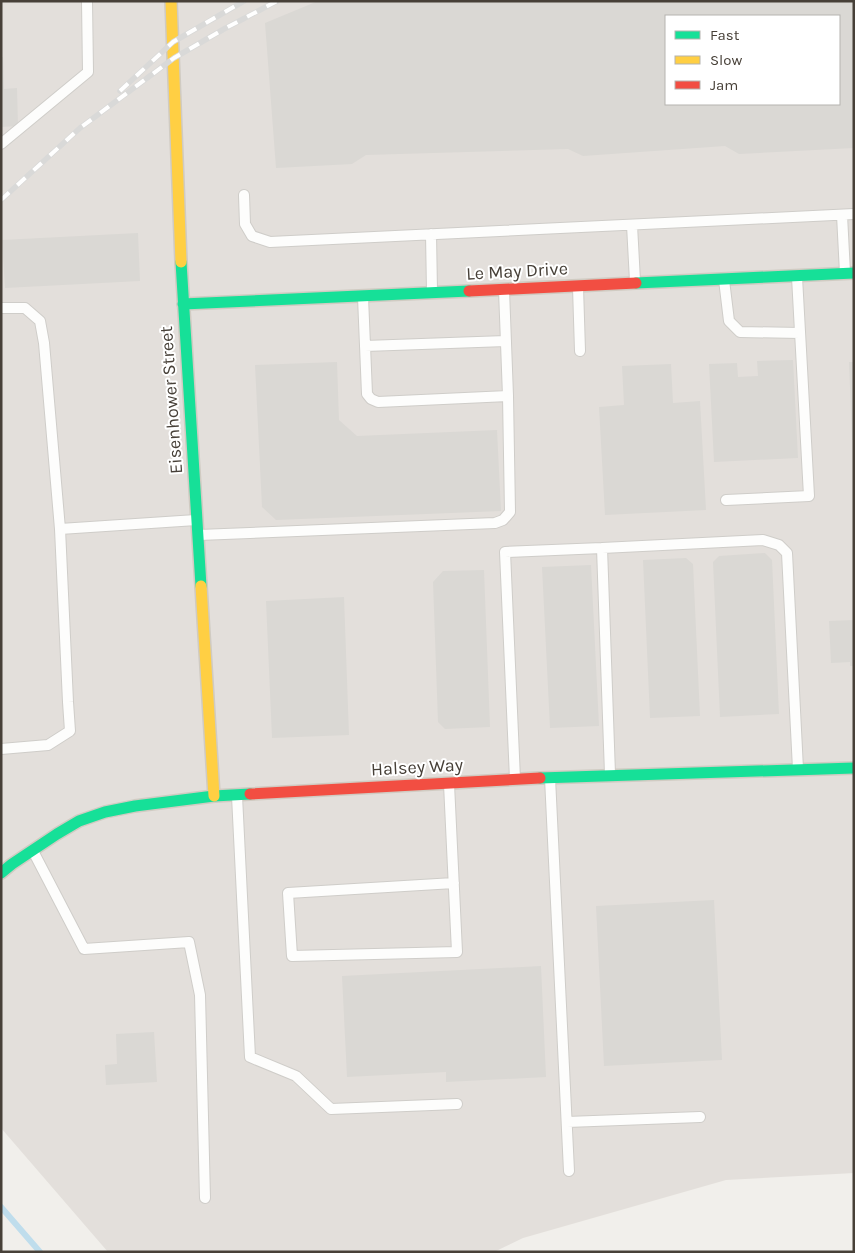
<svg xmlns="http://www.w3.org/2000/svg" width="855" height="1253" font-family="Karla,sans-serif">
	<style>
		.industrial { fill: #e3dfdb; fill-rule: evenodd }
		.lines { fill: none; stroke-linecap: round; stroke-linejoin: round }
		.stream { stroke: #bfddec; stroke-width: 6 }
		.building { fill: #dad8d4; fill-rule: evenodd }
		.lane-casing { stroke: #cfcdc9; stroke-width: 12 }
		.fast-casing { stroke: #d0cbc2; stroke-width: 14 }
		.slow-casing { stroke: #d0cbc2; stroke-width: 14 }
		.jam-casing { stroke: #d0cbc2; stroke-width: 14 }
		.lane { stroke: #fdfdfc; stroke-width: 10 }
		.fast { stroke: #16e098; stroke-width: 11 }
		.slow { stroke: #ffcf43; stroke-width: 11 }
		.jam { stroke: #f24e42; stroke-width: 11 }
		.rail-casing { stroke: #d9d9d8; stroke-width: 5.5 }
		.rail { stroke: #fff; stroke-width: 4; stroke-dasharray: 11; stroke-linecap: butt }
		.labels { text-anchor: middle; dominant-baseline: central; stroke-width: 4; stroke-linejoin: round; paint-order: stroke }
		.street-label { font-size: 18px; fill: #474038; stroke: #fff }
	</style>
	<rect width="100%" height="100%" fill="#f1efeb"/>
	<path class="industrial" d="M1,1H854V1173L726,1180L523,1238L494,1252H108L1,1128ZM666,16H839V104H666Z"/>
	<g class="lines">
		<path class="stream" d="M1,1207L40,1252"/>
	</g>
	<path class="building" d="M318,1H854V148L739,154L725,146L583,156L568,149L366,155L352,164L276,168L265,23ZM666,16H839V104H666Z
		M1,57H3L4,89L17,88L18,126L1,127Z
		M138,233L140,281L5,288L2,240Z
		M793,360L798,458L714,462L709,364L737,363L738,377L758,376L757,361Z
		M337,362L339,420L357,436L497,430L501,511L276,520L262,507L255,365Z
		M849,362H854V440H852Z
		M671,364L673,403L700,401L706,510L605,515L599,407L624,405L622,366Z
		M765,553L772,560L779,714L720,717L713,562L719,556Z
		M686,558L693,564L700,716L650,718L643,560Z
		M591,565L599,726L550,728L542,567Z
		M484,570L490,727L445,729L438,722L433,582L443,571Z
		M344,597L349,735L272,738L266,601Z
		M854,620V666H850V662L831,663L829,621Z
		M714,900L722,1060L604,1066L596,906Z
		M541,966L546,1077L446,1082V1072L347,1077L342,976Z
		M154,1032L157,1082L106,1085L105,1065L117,1064L116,1034Z"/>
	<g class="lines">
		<defs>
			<path id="lane" d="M1,144L88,72L87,1
				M244,195L245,224L252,236L270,242L854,214
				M842,215L845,273
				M632,225L635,281
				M431,234L432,291
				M724,280L729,321L740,332L800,333
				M578,287L580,351
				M363,297L367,394L371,399L378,402L508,396L504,290
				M1,308H25L40,321L44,343L60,529L68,702L70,731L48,745L1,749
				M365,346L506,341
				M726,500L809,496L797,277
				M60,529L196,520
				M199,535L495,523L503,520L510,512L508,396
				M602,548L763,540L779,545L787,553L798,769
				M550,778L569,1171
				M515,779L505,552L602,548L610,774
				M449,784L457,952L292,956L288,893L454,883
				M237,796L250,1057L296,1076L331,1109L457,1104
				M33,851L84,949L189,942L200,995L205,1198
				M567,1122L700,1117"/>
			<path id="fast" d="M181,262L201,586
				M636,283L854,273
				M183,304L469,291
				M540,778L854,768
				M1,873L12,864L57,834L79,821L105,812L135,806L214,796L250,794"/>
			<path id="slow" d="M171,1L181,262
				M201,586L214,796"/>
			<path id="jam" d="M469,291L636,283
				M250,794L540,778"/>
		</defs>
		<use href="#lane" class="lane-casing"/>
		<use href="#fast" class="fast-casing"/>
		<use href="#slow" class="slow-casing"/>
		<use href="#jam" class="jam-casing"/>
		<use href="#lane" class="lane"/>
		<use href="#fast" class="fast"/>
		<use href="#slow" class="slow"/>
		<use href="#jam" class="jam"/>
		<defs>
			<path id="rail" d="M120,91L173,42L244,1
				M1,200L80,128L174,58L224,29L277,1"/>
		</defs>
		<use href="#rail" class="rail-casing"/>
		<use href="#rail" class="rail"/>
	</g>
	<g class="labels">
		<g class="street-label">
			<text transform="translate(517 271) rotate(-3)">Le May Drive</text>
			<text transform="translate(171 400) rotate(-94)">Eisenhower Street</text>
			<text transform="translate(417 767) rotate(-3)">Halsey Way</text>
		</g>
	</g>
	<rect width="855" height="1253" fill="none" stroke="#474038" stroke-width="5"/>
	<rect x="665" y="15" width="175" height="90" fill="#ffffff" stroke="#b5b3af"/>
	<rect x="675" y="31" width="25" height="8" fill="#16e098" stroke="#b5b3af"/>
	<text x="710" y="40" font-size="15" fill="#474038">Fast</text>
	<rect x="675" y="56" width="25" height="8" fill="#ffcf43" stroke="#b5b3af"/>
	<text x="710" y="65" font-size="15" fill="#474038">Slow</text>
	<rect x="675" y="81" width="25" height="8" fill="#f24e42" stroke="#b5b3af"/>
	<text x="710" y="90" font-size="15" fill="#474038">Jam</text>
</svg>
